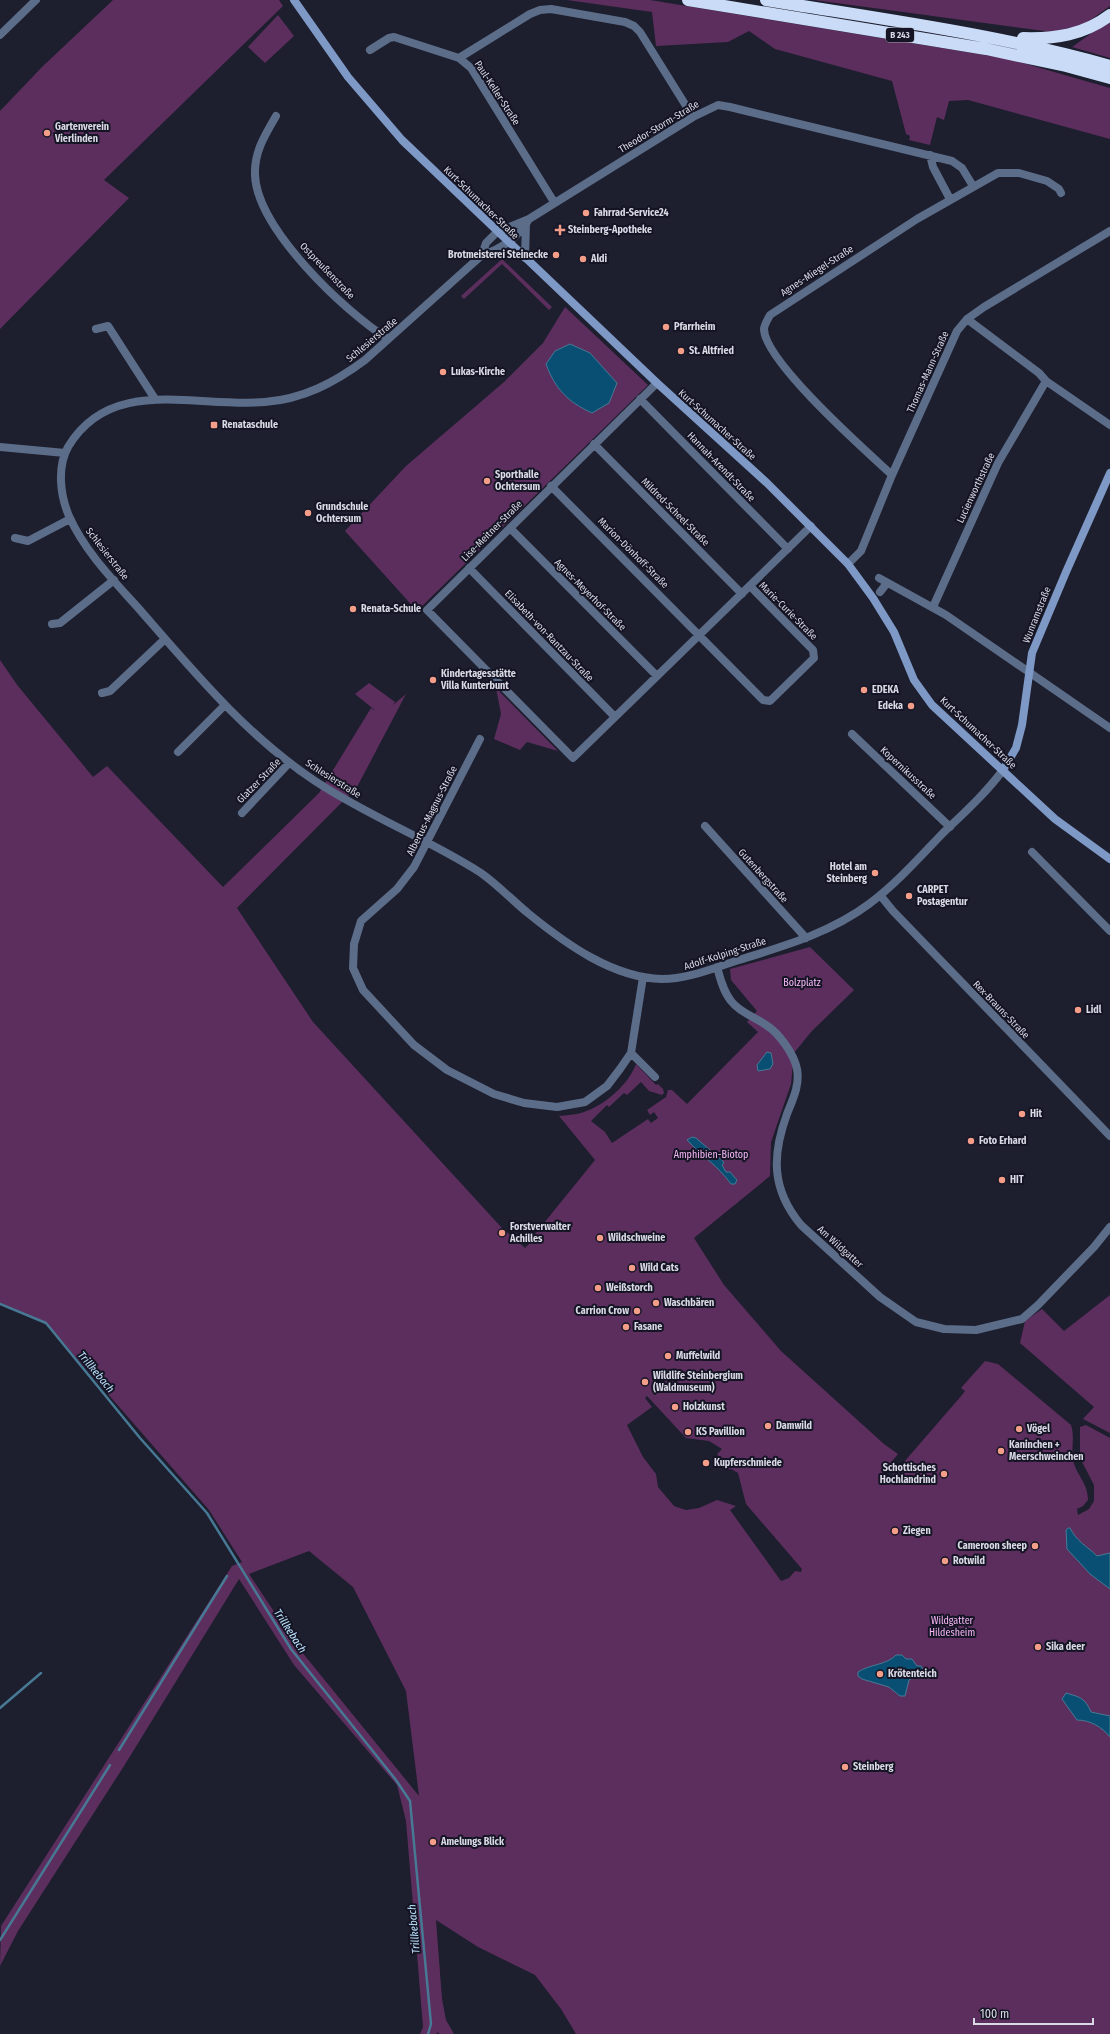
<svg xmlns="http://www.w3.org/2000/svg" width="1110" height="2034" font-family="'Fira Sans Condensed',sans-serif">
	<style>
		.green { fill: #5c2e5d; fill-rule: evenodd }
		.water { fill: #084f73; stroke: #477995 }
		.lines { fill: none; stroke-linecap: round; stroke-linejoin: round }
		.stream { stroke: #477995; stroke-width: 2.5 }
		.street { stroke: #5c6d89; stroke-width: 8 }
		.secondary { stroke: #7e99c6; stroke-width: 8 }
		.highway { stroke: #cadbf7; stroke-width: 12 }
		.poi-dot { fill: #f49e8a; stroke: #141424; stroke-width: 1.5 }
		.labels { text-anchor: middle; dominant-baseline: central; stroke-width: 4; stroke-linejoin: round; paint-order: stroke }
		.shield { fill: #141424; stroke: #9e9fab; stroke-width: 1 }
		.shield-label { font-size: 9px; font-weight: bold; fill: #d9dae5 }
		.street-label { font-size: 10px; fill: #d9dae5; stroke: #141424 }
		.poi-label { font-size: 10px; font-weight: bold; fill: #d9dae5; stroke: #141424; text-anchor: start }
		.park-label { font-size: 10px; fill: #f9b8f8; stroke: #141424 }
		.water-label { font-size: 11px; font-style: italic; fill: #bce3fe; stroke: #141424 }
	</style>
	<rect width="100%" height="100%" fill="#1d1e2e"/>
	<path class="green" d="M113,0H279L283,6L104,180L129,198L0,329V111L42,67Z
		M567,0H650L1009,59L1110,88V139L968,100L949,101L944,120L937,117L930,145L909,140L910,136L906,134L892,81L775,49L749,31L728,42L656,46L652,12Z
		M814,0H1110V6L1085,24L1052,32Z
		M278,15L294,36L265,63L248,47Z
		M1110,20V58L1072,47Z
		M502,259L552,307L549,310L502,264L464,299L461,296Z
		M565,307L648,385L417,611L345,531L406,466L504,382L543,343Z
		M0,660L18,686L93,777L107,766L223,887L319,793L371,708L376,711L355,694L369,683L395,702L393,705L406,694L357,787L237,908L313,1022L502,1228L525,1248L532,1241L531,1239L595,1160L559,1116C567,1115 576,1115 584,1112C605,1105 628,1085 636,1064L656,1085L658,1084L663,1089L664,1093L662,1095L649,1091L641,1082L627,1095L624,1093L609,1107L607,1105L591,1121L605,1132L612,1143L648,1119L651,1123L658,1118L654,1112L650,1115L647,1110L666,1097L668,1090H672L687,1104L758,1032L747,1022L757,1011L731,980L730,969L810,947L854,990L811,1032L794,1053L791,1084L771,1142L770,1176L694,1238L724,1285L781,1351L884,1444L898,1454L882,1473L885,1477H891L962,1395L965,1391L961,1388L985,1361L998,1364L1071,1425C1075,1438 1071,1447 1073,1459C1075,1474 1088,1482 1088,1500L1083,1506L1077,1509L1078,1515L1089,1509L1094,1501V1485L1080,1458V1427L1086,1425L1110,1438V2034H576L561,2009L535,1975L478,1947L436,1920L442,1999L446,2020L454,2034H439L438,2032L436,2034H420L423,2027L406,1821L397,1785L294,1665L239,1579L124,1766L18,1931L0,1966L1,1926L232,1566L242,1562L209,1510L46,1323L0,1303ZM647,1396L686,1438L709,1441L722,1449L717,1454L722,1460L724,1470L731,1469L738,1473L746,1504L802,1569L801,1572L795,1571L789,1578L781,1581L730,1510L736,1506L717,1500L699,1508L686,1510L674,1506L658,1487L656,1474L643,1457L627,1425L652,1407L645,1398ZM309,1551L353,1587L406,1691L419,1796L297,1646L249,1574Z
		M496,688L558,751L527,742L520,750L494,739L501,714Z
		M1110,1295V1433L1083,1419L1094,1407L1020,1343L1025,1321L1042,1309L1064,1331Z"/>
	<path class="water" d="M570,344L590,353L617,383L609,403L592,413C568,402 555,389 546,364L555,351Z
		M767,1052L771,1053L773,1064L770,1069L758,1071L757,1065Z
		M692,1137L696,1138L724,1162L722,1165L726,1172H730L737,1180L735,1184H731C718,1166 702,1156 687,1140Z
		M1068,1528H1070C1077,1542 1087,1546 1097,1556L1110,1553V1589L1090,1574L1067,1549L1066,1530Z
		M896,1655H902L906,1659H912L917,1666H921L923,1669L921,1672L922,1677H914L909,1680L905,1696H900L889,1687L862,1679L858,1676V1672C870,1664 887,1665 896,1655Z
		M1066,1693C1080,1697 1085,1698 1091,1712L1110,1716V1737C1102,1727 1090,1720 1077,1720L1062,1699Z"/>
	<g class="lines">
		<path class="stream" d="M0,1304L46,1323L140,1438L207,1513L291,1649L396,1780L410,1801L431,2024L428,2034
			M0,1708L41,1673
			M119,1750L227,1576
			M0,1940L110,1765"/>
		<path class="street" d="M0,35L36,0
			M370,50L389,38L394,37L459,58L471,68L554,202
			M459,58L530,14L540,10L551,9L625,22L634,26L640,32L693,117
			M276,116C265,135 254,152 255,175C257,229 345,312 388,339
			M930,155L933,167L950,199
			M529,219C520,236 500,250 482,255L365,360C334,383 303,399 265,402C196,408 111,375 68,447C57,467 60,495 69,516C85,552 114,581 140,610C194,672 246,735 315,781C368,816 428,839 481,873C498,885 513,901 529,914C566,944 613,978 662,979C689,979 713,968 739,960C784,946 830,933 869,904C896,884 919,858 943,833C964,813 986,793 1003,770
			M482,255L486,243L497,232L529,219L693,117L718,105L730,107L952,161L962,168L973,186
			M525,258L526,223
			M967,319L1039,373L1046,381L1110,425
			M96,329L108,326L155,399
			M657,383L427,610L573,758L811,526
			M640,399L788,549
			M594,444L742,594
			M0,447L65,453
			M892,475C866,451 764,361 764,329C764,325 768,319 770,315L917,219L998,173H1019L1047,181L1059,189L1061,193
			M551,486L763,700L770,701L814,658L813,650L750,586
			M510,528L657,676
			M15,538L28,541L70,519
			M848,564L861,551L892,475L957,331L967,319L984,307L1110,231
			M469,568L615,717
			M879,578L946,615L1110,728
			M880,592L887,583
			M933,607L998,463L1046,381
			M52,624L60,623L114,580
			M102,693L110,691L165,639
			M852,734L950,827
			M480,739L414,867L397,889L361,921L354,944L353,968L363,990L414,1045L447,1070L494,1094L524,1103L557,1107L585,1102L607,1086L620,1069L631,1053L643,977
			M178,752L224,706
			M242,813L289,763
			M705,826L806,938
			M1032,852L1110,931
			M880,895L893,911L1110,1136
			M717,967C720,978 723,991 731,1001C739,1012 755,1017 766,1025C779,1033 794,1054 797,1069C800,1085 793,1099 787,1114C772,1155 771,1189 801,1225L880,1297L916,1322L944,1329L976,1330L1022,1319L1038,1305L1094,1247L1110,1227
			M631,1053L655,1077"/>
		<path class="secondary" d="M294,0L348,77L402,140L657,383L767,483L848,564L873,598L894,632L914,680L932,705L1055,819L1110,859
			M1003,770L1016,748L1022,725L1032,653L1066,572L1110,473"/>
		<path class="highway" d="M688,0L986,49L1066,66L1110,78
			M766,0C881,19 997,34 1110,66
			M1023,38C1055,39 1084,35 1110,15"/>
	</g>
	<g class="poi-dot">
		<circle cx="47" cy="133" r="4"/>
		<circle cx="586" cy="213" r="4"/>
		<path d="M558 224h4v4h4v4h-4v4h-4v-4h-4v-4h4z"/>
		<circle cx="556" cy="255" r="4"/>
		<circle cx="583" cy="259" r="4"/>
		<circle cx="666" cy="327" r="4"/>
		<circle cx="681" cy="351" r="4"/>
		<circle cx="443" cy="372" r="4"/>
		<rect x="210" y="421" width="8" height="8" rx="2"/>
		<circle cx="487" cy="481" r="4"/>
		<circle cx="308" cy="513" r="4"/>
		<circle cx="353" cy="609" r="4"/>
		<circle cx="433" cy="680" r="4"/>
		<circle cx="864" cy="690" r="4"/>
		<circle cx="911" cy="706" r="4"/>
		<circle cx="875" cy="873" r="4"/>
		<circle cx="909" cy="896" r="4"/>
		<circle cx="1078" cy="1010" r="4"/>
		<circle cx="1022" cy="1114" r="4"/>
		<circle cx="971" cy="1141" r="4"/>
		<circle cx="1002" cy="1180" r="4"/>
		<circle cx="502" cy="1233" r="4"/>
		<circle cx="600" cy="1238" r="4"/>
		<circle cx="632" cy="1268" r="4"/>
		<circle cx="598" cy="1288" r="4"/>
		<circle cx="656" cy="1303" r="4"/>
		<circle cx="637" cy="1311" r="4"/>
		<circle cx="626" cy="1327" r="4"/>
		<circle cx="668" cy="1356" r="4"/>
		<circle cx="645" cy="1382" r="4"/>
		<circle cx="675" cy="1407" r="4"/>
		<circle cx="768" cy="1426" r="4"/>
		<circle cx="1019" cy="1429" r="4"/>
		<circle cx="688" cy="1432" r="4"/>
		<circle cx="1001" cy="1451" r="4"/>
		<circle cx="706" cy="1463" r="4"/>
		<circle cx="944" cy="1474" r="4"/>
		<circle cx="895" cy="1531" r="4"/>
		<circle cx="1035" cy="1546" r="4"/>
		<circle cx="945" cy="1561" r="4"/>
		<circle cx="1038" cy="1647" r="4"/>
		<circle cx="880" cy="1674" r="4"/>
		<circle cx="845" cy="1767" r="4"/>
		<circle cx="433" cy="1842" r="4"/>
	</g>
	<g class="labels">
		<rect class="shield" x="886" y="28" width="28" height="14" rx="3"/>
		<g class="shield-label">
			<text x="900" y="35">B 243</text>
		</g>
		<g class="street-label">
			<text transform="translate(497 93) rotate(57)">Paul-Keller-Straße</text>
			<text transform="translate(659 127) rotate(-31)">Theodor-Storm-Straße</text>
			<text transform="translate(481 203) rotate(44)">Kurt-Schumacher-Straße</text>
			<text transform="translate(327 271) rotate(46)">Ostpreußenstraße</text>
			<text transform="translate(817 271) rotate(-33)">Agnes-Miegel-Straße</text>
			<text transform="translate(372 340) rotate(-40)">Schlesierstraße</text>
			<text transform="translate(928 372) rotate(-66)">Thomas-Mann-Straße</text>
			<text transform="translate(717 425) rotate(42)">Kurt-Schumacher-Straße</text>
			<text transform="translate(721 467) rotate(46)">Hannah-Arendt-Straße</text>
			<text transform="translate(976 488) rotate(-65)">Lucienworthstraße</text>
			<text transform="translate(675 512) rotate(45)">Mildred-Scheel-Straße</text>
			<text transform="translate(492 531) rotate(-45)">Lise-Meitner-Straße</text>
			<text transform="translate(633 553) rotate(45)">Marion-Dönhoff-Straße</text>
			<text transform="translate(107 554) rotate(52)">Schlesierstraße</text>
			<text transform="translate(590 595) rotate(45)">Agnes-Meyerhof-Straße</text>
			<text transform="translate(788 611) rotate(45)">Marie-Curie-Straße</text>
			<text transform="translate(1037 615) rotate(-68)">Wunramstraße</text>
			<text transform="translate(549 636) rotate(46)">Elisabeth-von-Rantzau-Straße</text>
			<text transform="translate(978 733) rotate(43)">Kurt-Schumacher-Straße</text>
			<text transform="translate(908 773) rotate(43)">Kopernikusstraße</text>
			<text transform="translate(333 779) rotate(32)">Schlesierstraße</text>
			<text transform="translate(259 781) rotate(-46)">Glatzer Straße</text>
			<text transform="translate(432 811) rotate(-63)">Albertus-Magnus-Straße</text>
			<text transform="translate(763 876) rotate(48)">Gutenbergstraße</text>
			<text transform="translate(725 954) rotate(-18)">Adolf-Kolping-Straße</text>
			<text transform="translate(1001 1010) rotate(46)">Rex-Brauns-Straße</text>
			<text transform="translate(840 1247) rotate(42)">Am Wildgatter</text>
		</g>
		<g class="poi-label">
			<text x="55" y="127">Gartenverein<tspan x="55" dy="12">Vierlinden</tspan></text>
			<text x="594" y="213">Fahrrad-Service24</text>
			<text x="568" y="230">Steinberg-Apotheke</text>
			<text x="548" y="255" text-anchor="end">Brotmeisterei Steinecke</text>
			<text x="591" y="259">Aldi</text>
			<text x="674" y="327">Pfarrheim</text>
			<text x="689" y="351">St. Altfried</text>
			<text x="451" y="372">Lukas-Kirche</text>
			<text x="222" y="425">Renataschule</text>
			<text x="495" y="475">Sporthalle<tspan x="495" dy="12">Ochtersum</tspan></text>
			<text x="316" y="507">Grundschule<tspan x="316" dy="12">Ochtersum</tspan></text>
			<text x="361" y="609">Renata-Schule</text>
			<text x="441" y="674">Kindertagesstätte<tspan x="441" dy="12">Villa Kunterbunt</tspan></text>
			<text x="872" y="690">EDEKA</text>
			<text x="903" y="706" text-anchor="end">Edeka</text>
			<text x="867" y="867" text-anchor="end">Hotel am<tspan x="867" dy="12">Steinberg</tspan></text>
			<text x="917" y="890">CARPET<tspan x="917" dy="12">Postagentur</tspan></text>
			<text x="1086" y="1010">Lidl</text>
			<text x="1030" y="1114">Hit</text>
			<text x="979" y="1141">Foto Erhard</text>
			<text x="1010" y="1180">HIT</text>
			<text x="510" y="1227">Forstverwalter<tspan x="510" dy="12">Achilles</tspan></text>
			<text x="608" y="1238">Wildschweine</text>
			<text x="640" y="1268">Wild Cats</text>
			<text x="606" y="1288">Weißstorch</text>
			<text x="664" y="1303">Waschbären</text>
			<text x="629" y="1311" text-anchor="end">Carrion Crow</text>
			<text x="634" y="1327">Fasane</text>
			<text x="676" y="1356">Muffelwild</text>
			<text x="653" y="1376">Wildlife Steinbergium<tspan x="653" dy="12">(Waldmuseum)</tspan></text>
			<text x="683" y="1407">Holzkunst</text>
			<text x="776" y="1426">Damwild</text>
			<text x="1027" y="1429">Vögel</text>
			<text x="696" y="1432">KS Pavillion</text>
			<text x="1009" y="1445">Kaninchen +<tspan x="1009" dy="12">Meerschweinchen</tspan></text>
			<text x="714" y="1463">Kupferschmiede</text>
			<text x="936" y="1468" text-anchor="end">Schottisches<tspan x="936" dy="12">Hochlandrind</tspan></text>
			<text x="903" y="1531">Ziegen</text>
			<text x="1027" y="1546" text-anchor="end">Cameroon sheep</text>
			<text x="953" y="1561">Rotwild</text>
			<text x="1046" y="1647">Sika deer</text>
			<text x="888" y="1674">Krötenteich</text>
			<text x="853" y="1767">Steinberg</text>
			<text x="441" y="1842">Amelungs Blick</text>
		</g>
		<g class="park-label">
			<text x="802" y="983">Bolzplatz</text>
			<text x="711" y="1155">Amphibien-Biotop</text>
			<text x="952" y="1621">Wildgatter<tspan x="952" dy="12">Hildesheim</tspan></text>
		</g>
		<g class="water-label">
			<text transform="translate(96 1372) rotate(50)">Trillkebach</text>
			<text transform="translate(290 1631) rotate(57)">Trillkebach</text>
			<text transform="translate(414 1929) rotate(-95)">Trillkebach</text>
		</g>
	</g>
	<path d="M974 2018v6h119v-6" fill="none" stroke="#d9dae5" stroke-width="2"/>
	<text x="980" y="2018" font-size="12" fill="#d9dae5" stroke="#141424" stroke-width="3" paint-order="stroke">100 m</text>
</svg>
